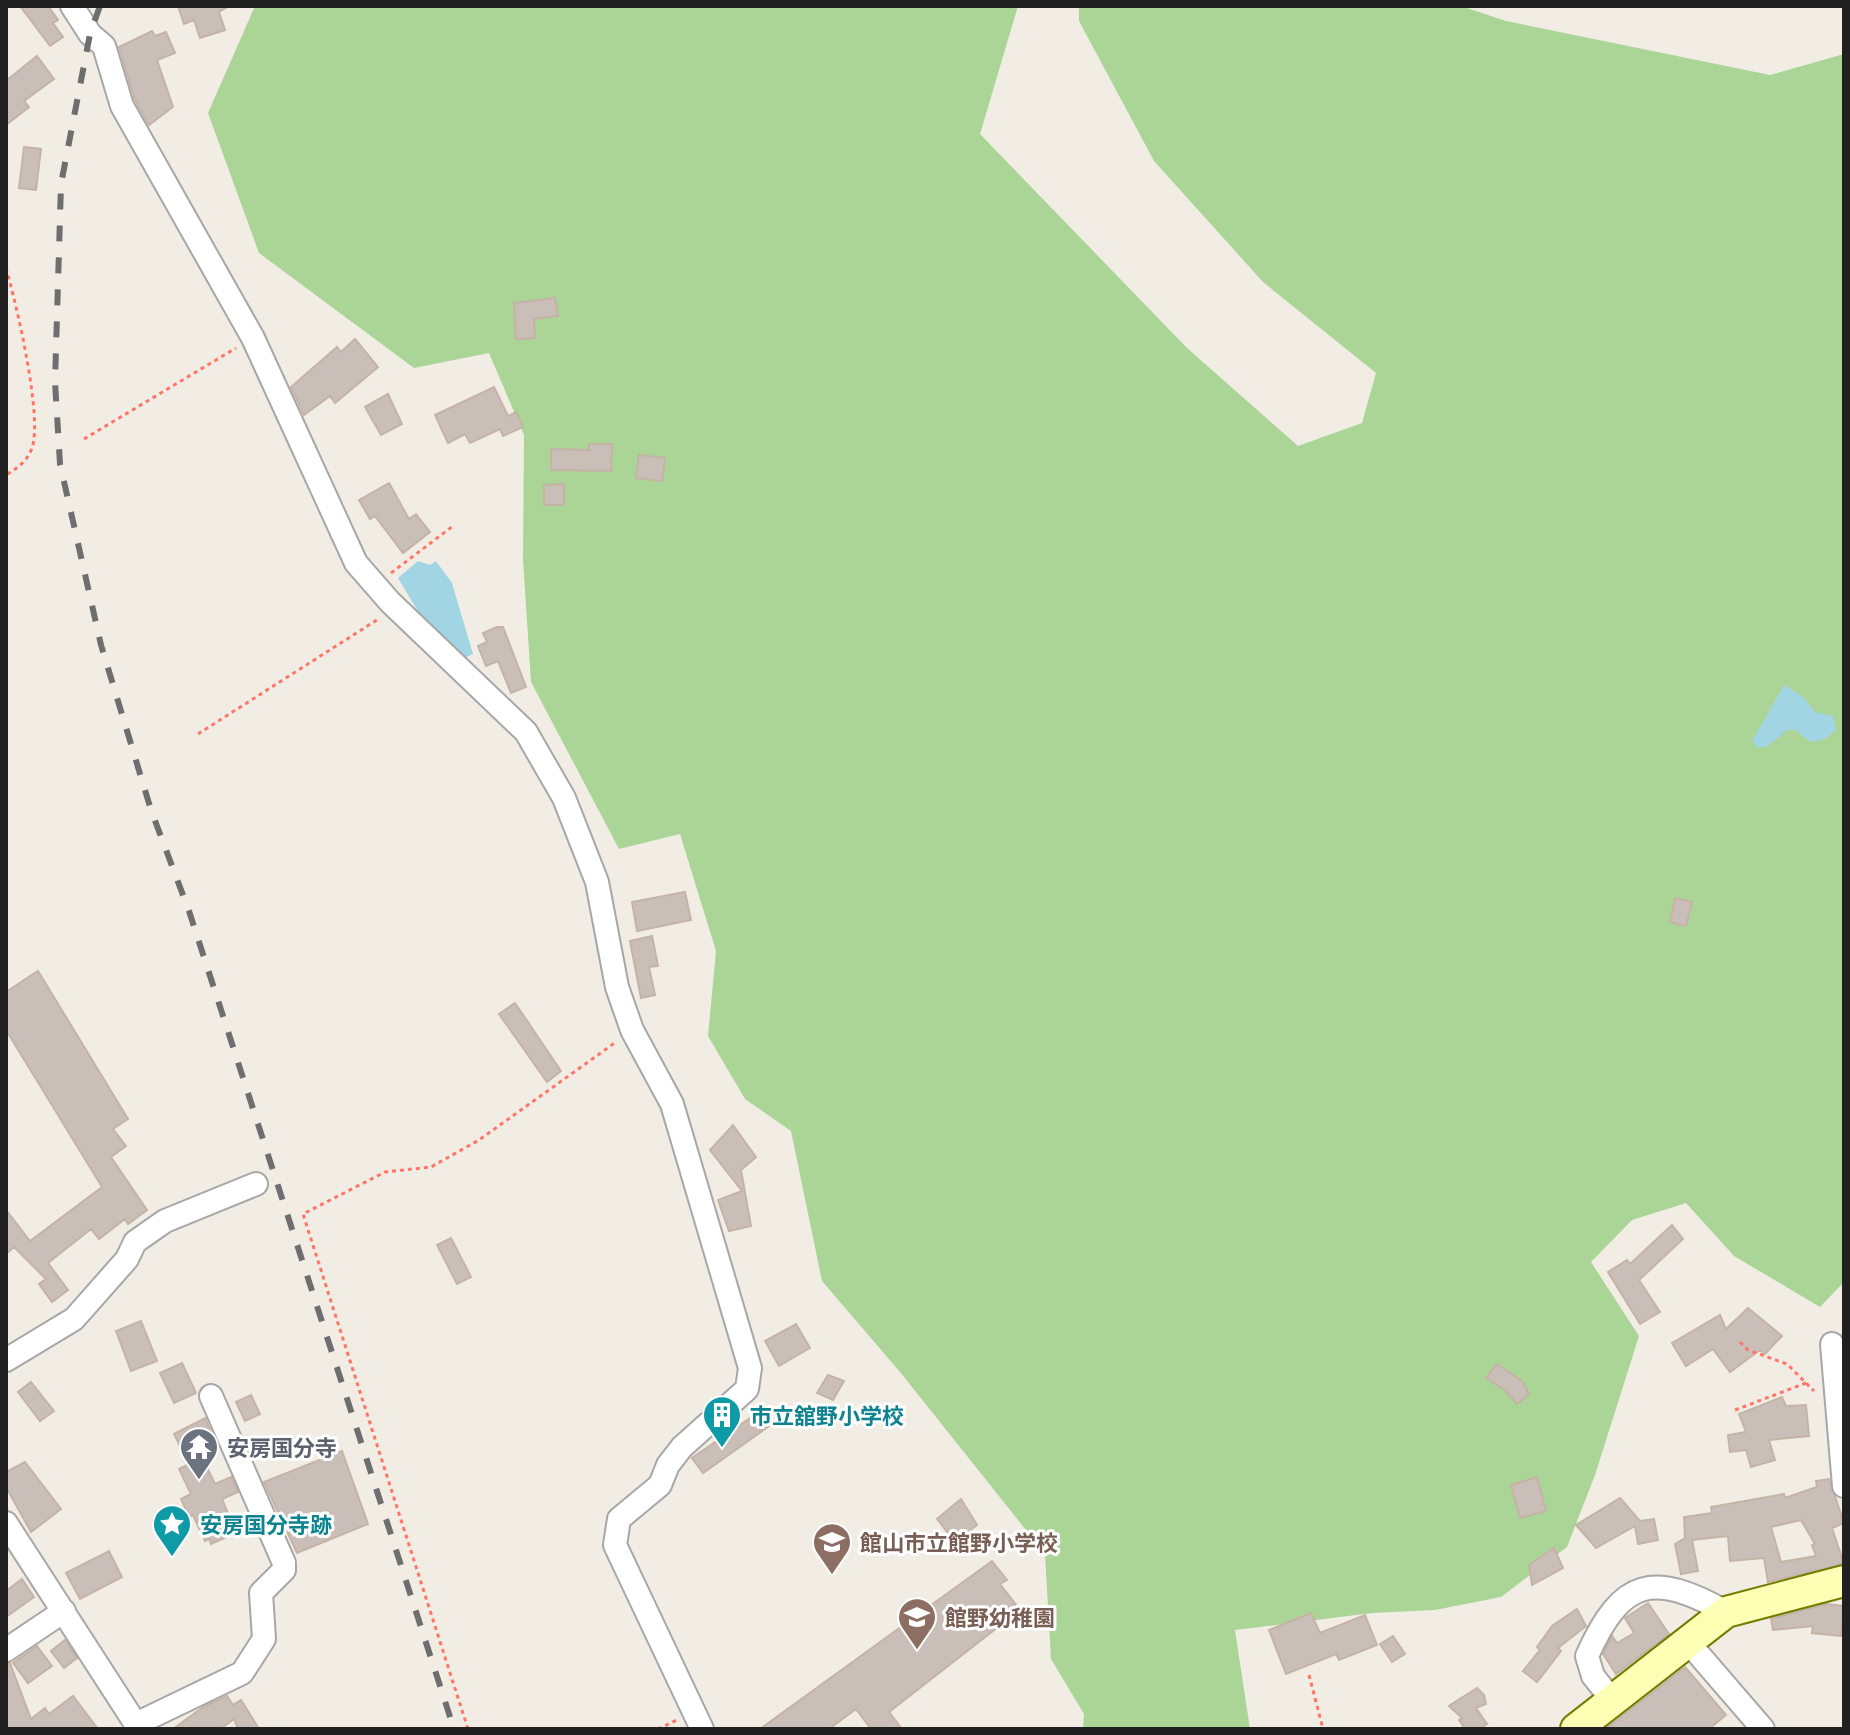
<svg xmlns="http://www.w3.org/2000/svg" width="1850" height="1735" font-family="Lato,'Noto Sans JP',sans-serif">
	<style>
		.forest { fill: #aad596 }
		.water { fill: #a1d5e3 }
		.building { fill: #cabfb8; stroke: #c5b3a6; stroke-width: 2; fill-rule: evenodd }
		.lines { fill: none; stroke-linecap: round; stroke-linejoin: round }
		.street-casing { stroke: #a7a7a7; stroke-width: 26 }
		.secondary-casing { stroke: #727d00; stroke-width: 34 }
		.path { stroke: #ff7568; stroke-width: 3; stroke-dasharray: 4 4; stroke-linecap: butt }
		.street { stroke: #fff; stroke-width: 22 }
		.secondary { stroke: #fdffb5; stroke-width: 30 }
		.rail { stroke: #6e6e6e; stroke-width: 6; stroke-dasharray: 16 16; stroke-linecap: butt }
		.labels { text-anchor: middle; dominant-baseline: central; stroke-width: 6; stroke-linejoin: round; paint-order: stroke }
		.culture-label { font-size: 22px; font-weight: bold; fill: #0d838f; stroke: #fff; text-anchor: start }
		.worship-label { font-size: 22px; font-weight: bold; fill: #5b616d; stroke: #fff; text-anchor: start }
		.education-label { font-size: 22px; font-weight: bold; fill: #785e54; stroke: #fff; text-anchor: start }
	</style>
	<rect width="100%" height="100%" fill="#f1ede5"/>
	<path class="forest" d="M255,6H1018L980,134L1187,348L1298,446L1362,423L1376,373L1263,282L1154,161L1079,21V6H1461L1506,21L1770,75L1844,54V1282L1820,1307L1734,1256L1686,1203L1632,1220L1591,1262L1639,1336L1595,1475L1567,1547L1501,1597L1435,1610L1372,1613L1235,1630L1250,1729H1083L1084,1714L1051,1659L1045,1554L900,1372L822,1281L791,1131L745,1099L708,1036L716,951L680,834L619,849L531,682L523,560L524,435L489,353L414,368L259,253L208,113Z"/>
	<path class="water" d="M418,561L430,565L436,561L452,583L473,654L462,659L419,613L398,578Z
		M1784,685L1803,697L1815,712L1833,716L1836,729L1825,739L1810,742L1796,730H1787L1768,746L1758,748L1752,741Z"/>
	<path class="building" d="M20,6H48L58,20L53,23L63,37L50,46Z
		M178,6H229L219,12L225,30L200,38L194,20L184,24Z
		M152,31L155,36L166,32L175,53L157,60L173,107L149,125L135,100L119,47Z
		M37,56L54,79L24,101L29,107L6,125V81Z
		M24,147L41,149L36,190L19,188Z
		M555,298L558,316L534,319L535,338L516,339L514,303Z
		M355,339L378,367L335,403L330,396L304,415L291,387L337,347L341,352Z
		M494,387L508,416L516,412L523,427L503,436L500,429L470,443L465,434L448,443L435,415Z
		M388,394L402,424L381,435L365,407Z
		M589,444H612L611,471L551,470V449L589,450Z
		M639,455L665,458L662,481L636,478Z
		M389,483L409,519L416,514L430,532L403,553L375,516L370,519L359,500Z
		M564,484V505H544V485Z
		M497,627H503L526,687L511,693L498,661L486,666L478,646L487,642L483,633Z
		M685,892L691,920L637,931L632,902Z
		M1675,898L1692,902L1686,926L1670,922Z
		M652,936L658,966L649,967L655,995L641,998L630,941Z
		M38,971L128,1119L113,1129L126,1146L111,1157L147,1210L128,1224L125,1219L99,1239L91,1229L48,1263L68,1290L52,1302L39,1284L46,1279L14,1247L6,1254V1210L30,1241L102,1187L6,1030V992Z
		M515,1003L561,1071L547,1082L499,1014Z
		M733,1125L756,1157L741,1170L751,1226L729,1231L718,1200L742,1191L710,1150Z
		M1672,1225L1683,1239L1639,1280L1660,1312L1640,1324L1608,1272L1627,1260L1630,1264Z
		M451,1238L471,1277L457,1284L437,1245Z
		M1748,1308L1782,1336L1765,1354L1760,1350L1730,1372L1713,1349L1686,1366L1672,1343L1720,1315L1726,1329Z
		M141,1321L157,1361L131,1371L116,1331Z
		M796,1324L810,1348L779,1366L765,1341Z
		M182,1363L196,1393L174,1403L160,1373Z
		M1497,1364L1522,1381L1529,1394L1517,1404L1506,1391L1486,1378Z
		M828,1375L844,1381L833,1400L817,1393Z
		M31,1382L54,1411L40,1421L18,1392Z
		M251,1395L260,1414L245,1421L236,1402Z
		M1782,1397L1786,1406L1806,1405L1809,1436L1769,1440L1775,1460L1751,1467L1746,1450L1730,1452L1728,1435L1746,1432L1739,1414Z
		M762,1410L772,1424L703,1473L692,1458Z
		M205,1418L217,1445L200,1453L215,1484L231,1477L238,1492L222,1499L236,1533L211,1544L209,1539L205,1541L193,1515L189,1517L181,1499L191,1494L179,1469L189,1464L174,1434Z
		M342,1451L368,1524L297,1553L264,1482Z
		M25,1462L61,1509L31,1532L6,1487V1472Z
		M1537,1477L1546,1511L1520,1518L1511,1485Z
		M1829,1479L1844,1523L1832,1528L1844,1564L1768,1582L1764,1558L1730,1561L1728,1536L1692,1540L1698,1571L1681,1574L1675,1544L1685,1538L1684,1517L1712,1513L1711,1507L1784,1494L1785,1498L1817,1487L1816,1481ZM1801,1520L1815,1544L1812,1545L1816,1556L1781,1562L1771,1527Z
		M1620,1498L1640,1521L1654,1519L1658,1540L1638,1544L1635,1526L1596,1548L1576,1525Z
		M961,1499L977,1525L955,1542L937,1519Z
		M1554,1548L1563,1568L1532,1585L1529,1565Z
		M109,1551L122,1577L80,1599L66,1573Z
		M992,1561L1007,1580L1000,1584L1020,1610L889,1712L902,1729H871L856,1709L829,1729H760Z
		M22,1579L34,1597L6,1617V1591Z
		M1648,1603L1669,1634L1616,1674L1603,1654L1612,1636L1617,1643L1634,1633L1625,1618Z
		M1826,1604L1844,1606L1841,1636L1812,1633L1813,1626L1773,1630L1771,1619Z
		M1577,1609L1586,1626L1558,1648L1561,1651L1537,1682L1523,1671L1540,1650L1537,1647L1552,1626Z
		M1311,1613L1320,1633L1365,1615L1377,1645L1339,1660L1336,1654L1286,1674L1269,1630Z
		M1393,1636L1405,1654L1392,1662L1380,1644Z
		M65,1640L77,1658L64,1668L51,1651Z
		M37,1646L52,1666L28,1683L13,1663Z
		M10,1663L31,1719L45,1708L49,1714L73,1696L98,1729H6V1664Z
		M1685,1667L1726,1715L1709,1729H1605Z
		M1477,1688L1484,1695L1486,1704L1476,1708L1487,1724L1480,1729H1465L1459,1720L1462,1718L1449,1706Z
		M227,1696L233,1705L241,1700L259,1729H238L234,1719L220,1729H173L203,1707Z"/>
	<g class="lines">
		<defs>
			<path id="street" d="M72,6L90,34L104,46L122,106L253,338L356,563L390,602L526,732L564,798L597,882L617,987L632,1030L672,1104L750,1368L747,1389L682,1447L668,1465L660,1485L619,1519L615,1545L702,1729
				M1832,1344L1844,1486
				M6,1360L74,1319L127,1259L135,1242L165,1221L256,1184
				M6,1523L139,1729
				M1688,1642L1763,1729
				M6,1650L64,1611
				M1613,1701L1593,1676L1587,1656C1622,1577 1654,1572 1726,1612
				M136,1724L242,1673L264,1639L261,1593L284,1570V1563L211,1396"/>
			<path id="secondary" d="M1576,1729L1726,1612L1844,1581"/>
		</defs>
		<use href="#street" class="street-casing"/>
		<use href="#secondary" class="secondary-casing"/>
		<path class="path" d="M6,268C16,302 43,417 32,448C27,462 17,468 6,475
			M84,439L236,348
			M391,573L453,526
			M198,734L380,618
			M1740,1342L1748,1350L1787,1364L1814,1391
			M1735,1410L1806,1383
			M1309,1675L1323,1729
			M468,1729L303,1214L385,1172L431,1167L479,1140L616,1042
			M658,1729L677,1720"/>
		<use href="#street" class="street"/>
		<use href="#secondary" class="secondary"/>
		<path class="rail" d="M100,6L90,34L61,184L55,382L60,464L101,645L151,810L189,911L454,1729"/>
	</g>
	<defs>
		<symbol id="building-pin" viewBox="-11 -11 22 30"><path d="M0 17L-7.5 6A9.5 9.5 0 1 1 7.5 6Z" fill="#0f9aa8" stroke="#fff"/><path d="M-4-6H4V6H1V3H-1V6H-4ZM-2.5-4.3h1.7v1.8h-1.7ZM.8-4.3h1.7v1.8H.8ZM-2.5-1h1.7V.8h-1.7ZM.8-1h1.7V.8H.8Z" fill="#fff"/></symbol>
		<symbol id="temple-pin" viewBox="-11 -11 22 30"><path d="M0 17L-7.5 6A9.5 9.5 0 1 1 7.5 6Z" fill="#6b7280" stroke="#fff"/><path d="M0-6L5-2H3V0L6.5 2.5H4V6H1.5V3h-3V6H-4V2.5H-6.5L-3 0V-2H-5Z" fill="#fff"/></symbol>
		<symbol id="sight-pin" viewBox="-11 -11 22 30"><path d="M0 17L-7.5 6A9.5 9.5 0 1 1 7.5 6Z" fill="#0f9aa8" stroke="#fff"/><path d="M0-6L1.8-2.2L6-1.7L2.9 1.2L3.7 5.4L0 3.3L-3.7 5.4L-2.9 1.2L-6-1.7L-1.8-2.2Z" fill="#fff"/></symbol>
		<symbol id="school-pin" viewBox="-11 -11 22 30"><path d="M0 17L-7.5 6A9.5 9.5 0 1 1 7.5 6Z" fill="#8d6e63" stroke="#fff"/><path d="M0-5L7-2L0 1L-7-2ZM-4 1L0 2.5L4 1V4Q0 6-4 4Z" fill="#fff"/></symbol>
	</defs>
	<g fill-rule="evenodd">
		<use href="#building-pin" x="700" y="1393" width="44" height="60"/>
		<use href="#temple-pin" x="177" y="1425" width="44" height="60"/>
		<use href="#sight-pin" x="150" y="1502" width="44" height="60"/>
		<use href="#school-pin" x="810" y="1520" width="44" height="60"/>
		<use href="#school-pin" x="895" y="1595" width="44" height="60"/>
	</g>
	<g class="labels">
		<g class="culture-label">
			<text x="750" y="1415">市立舘野小学校</text>
			<text x="200" y="1524">安房国分寺跡</text>
		</g>
		<g class="worship-label">
			<text x="227" y="1447">安房国分寺</text>
		</g>
		<g class="education-label">
			<text x="860" y="1542">館山市立館野小学校</text>
			<text x="945" y="1617">館野幼稚園</text>
		</g>
	</g>
	<rect width="1850" height="1735" fill="none" stroke="#202020" stroke-width="16"/>
</svg>
